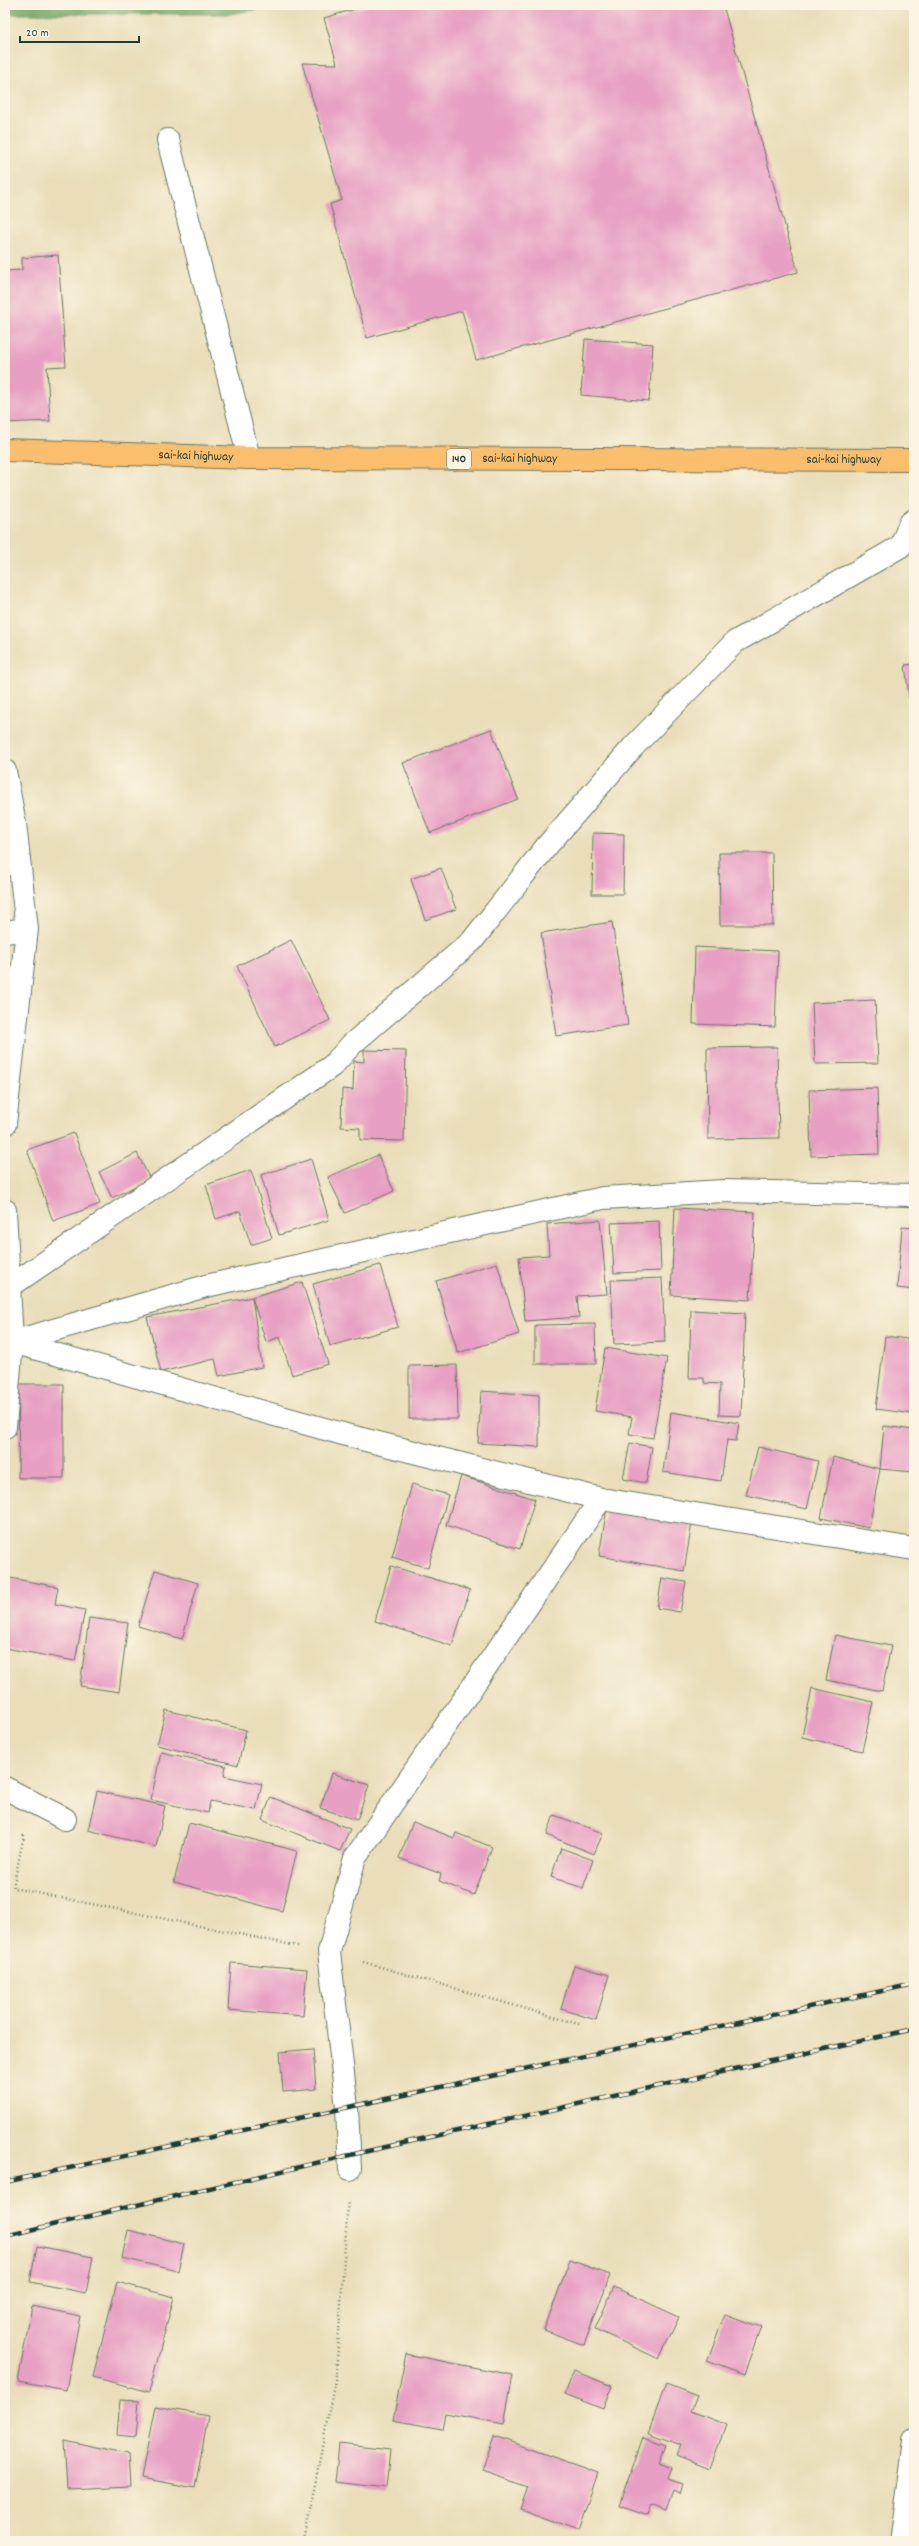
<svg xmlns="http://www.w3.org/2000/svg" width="919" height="2546" font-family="Dekko,sans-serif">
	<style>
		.forest { fill: #75a864; stroke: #4a724c }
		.building { fill: #e79fc3 }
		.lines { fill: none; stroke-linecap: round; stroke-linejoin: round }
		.minor-casing { stroke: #667563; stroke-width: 24 }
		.highway-casing { stroke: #667563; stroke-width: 24 }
		.path { stroke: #667563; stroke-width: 2.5; stroke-dasharray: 1 3; stroke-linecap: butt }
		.minor { stroke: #fff; stroke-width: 22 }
		.highway { stroke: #fabe6d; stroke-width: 22 }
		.rail-casing { stroke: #1f3d34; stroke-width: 4.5 }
		.rail { stroke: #fcf5e5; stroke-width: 3; stroke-dasharray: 9; stroke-linecap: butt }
		.labels { text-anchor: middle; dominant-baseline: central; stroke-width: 3; stroke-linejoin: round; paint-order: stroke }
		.shield { fill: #fcf5e5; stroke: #617469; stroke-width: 1 }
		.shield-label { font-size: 12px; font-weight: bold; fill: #1f3d34 }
		.street-label { font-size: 13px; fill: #1f3d34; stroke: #fcf5e5 }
	</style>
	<rect width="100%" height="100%" fill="#fcf5e5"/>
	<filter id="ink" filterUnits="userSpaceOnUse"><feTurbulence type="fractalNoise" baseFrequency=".025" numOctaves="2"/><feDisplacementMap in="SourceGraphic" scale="8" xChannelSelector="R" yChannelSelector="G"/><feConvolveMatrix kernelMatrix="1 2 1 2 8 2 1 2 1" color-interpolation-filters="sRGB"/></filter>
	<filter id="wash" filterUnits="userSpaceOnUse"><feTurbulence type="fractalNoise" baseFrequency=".012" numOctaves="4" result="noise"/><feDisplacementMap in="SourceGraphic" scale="16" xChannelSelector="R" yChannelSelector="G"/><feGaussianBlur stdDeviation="0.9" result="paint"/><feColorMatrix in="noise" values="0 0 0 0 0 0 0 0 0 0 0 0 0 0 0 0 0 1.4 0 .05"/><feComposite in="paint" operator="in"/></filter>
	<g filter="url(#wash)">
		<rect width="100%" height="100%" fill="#e9deb9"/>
		<path class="forest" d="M5,5H285L229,14H5Z"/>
		<g id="blocks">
			<path class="building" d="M369,5H723L798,272L476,360L462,311L367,338L330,204L342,200L302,63L337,64L324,18Z
				M58,255L66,366L47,367L50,421L5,423V271L22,270V258Z
				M585,339L653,344L649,401L581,395Z
				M914,664V728H913L905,665Z
				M491,729L518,799L430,833L403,763Z
				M593,833L624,834L623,894H592Z
				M719,853H772L773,925H720Z
				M441,868L456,909L425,920L411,879Z
				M612,922L628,1025L556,1036L541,933Z
				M291,940L330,1020L275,1047L237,966Z
				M695,947L778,951L775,1027L693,1024Z
				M875,1000L878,1063L815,1064L812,1003Z
				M777,1047L779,1138L708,1139L707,1048Z
				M364,1050L406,1051L404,1141L360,1140V1128L341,1127L342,1089L353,1090L354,1061L364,1062Z
				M877,1088L879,1154L811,1156L809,1090Z
				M74,1133L100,1204L53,1221L27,1150Z
				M137,1153L150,1179L112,1198L99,1172Z
				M378,1155L394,1191L345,1213L328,1177Z
				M311,1159L329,1220L279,1235L261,1175Z
				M251,1170L272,1238L251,1245L240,1211L216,1219L206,1185Z
				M675,1208L755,1212L750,1300L671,1295Z
				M600,1220L607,1294L577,1296L579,1317L525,1321L519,1257L549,1255L547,1224Z
				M659,1221L661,1271L614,1273L611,1223Z
				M902,1227L914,1228V1290L897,1288Z
				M497,1263L519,1334L458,1353L436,1281Z
				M380,1265L398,1327L330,1346L313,1284Z
				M662,1278L665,1342L614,1344L611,1280Z
				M302,1282L328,1364L292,1375L280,1337L266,1342L252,1297Z
				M252,1297L262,1367L219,1376L215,1359L161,1372L147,1317Z
				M691,1310L745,1313L741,1416L719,1415L720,1384L704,1383V1378H689Z
				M595,1324L596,1364H535V1325Z
				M885,1336L914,1340V1414L876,1409Z
				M605,1348L667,1358L653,1438L629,1434L632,1417L595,1411Z
				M457,1365L458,1419H409V1366Z
				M19,1384H64V1478H18Z
				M481,1391L539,1395V1447L478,1443Z
				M671,1412L739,1423L736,1441L727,1440L721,1481L663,1472Z
				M884,1426L914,1430V1472L880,1469Z
				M630,1443L652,1447L646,1483L623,1479Z
				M758,1447L818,1461L807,1509L746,1495Z
				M833,1457L880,1469L869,1528L821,1518Z
				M461,1476L535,1499L520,1549L446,1525Z
				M412,1484L448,1495L428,1568L392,1557Z
				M607,1508L692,1523L684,1571L599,1556Z
				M391,1566L470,1590L452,1646L375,1621Z
				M155,1570L198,1583L182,1639L138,1626Z
				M5,1577L58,1587L55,1604L85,1610L75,1661L5,1648Z
				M662,1578L686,1582L680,1612L657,1608Z
				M89,1618L128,1623L119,1692L80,1686Z
				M835,1635L891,1646L882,1691L826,1680Z
				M812,1688L873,1702L862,1751L802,1737Z
				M166,1710L246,1730L238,1765L157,1745Z
				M161,1752L226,1766L224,1776L262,1784L256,1810L210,1801L208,1813L151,1800Z
				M332,1773L369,1785L357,1820L320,1808Z
				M97,1791L165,1806L156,1847L88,1830Z
				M271,1797L350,1829L340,1851L262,1820Z
				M554,1815L603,1833L594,1854L547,1835Z
				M413,1822L454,1838L456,1833L492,1847L474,1895L439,1881L441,1874L399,1858Z
				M189,1823L297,1851L282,1911L174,1882Z
				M561,1848L593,1860L583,1888L551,1877Z
				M231,1963L307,1969L303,2016L228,2010Z
				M574,1965L609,1975L596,2020L561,2009Z
				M313,2049L316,2089L283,2092L280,2052Z
				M128,2230L184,2244L178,2271L122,2258Z
				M37,2246L93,2257L86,2293L30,2282Z
				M570,2260L610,2275L584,2345L544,2330Z
				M117,2282L174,2297L149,2392L93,2377Z
				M614,2287L679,2317L659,2359L595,2329Z
				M32,2306L80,2316L66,2390L18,2381Z
				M725,2314L761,2327L744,2375L707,2361Z
				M406,2354L513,2375L504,2424L445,2413L442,2429L393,2420Z
				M574,2371L612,2386L603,2409L565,2394Z
				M666,2384L697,2396L691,2411L726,2425L710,2468L677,2455L681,2445L648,2433Z
				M120,2400L139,2401L136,2437L117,2435Z
				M155,2406L208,2416L195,2488L141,2478Z
				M494,2436L598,2473L578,2530L520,2509L528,2487L482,2471Z
				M643,2437L666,2445L659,2463L672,2468L668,2479L682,2484L679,2494L673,2491L666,2511L651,2505L647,2516L619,2506Z
				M64,2440L128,2454L130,2486L67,2489Z
				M339,2444L390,2450L386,2488L335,2482Z"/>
		</g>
	</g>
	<g filter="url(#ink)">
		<use href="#blocks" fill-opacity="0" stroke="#667563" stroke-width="1"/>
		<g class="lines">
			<defs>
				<path id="minor" d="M168,140L249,458
					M5,771L15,824L27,929L5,1124
					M5,932L27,929
					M5,1210L12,1342L5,1427
					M9,1287L332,1066L352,1044L472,941L546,847L633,747L735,642L901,546L910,523L914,520
					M12,1342L350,1436L601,1499L914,1549
					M5,1344L206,1286L603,1198L723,1191L914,1195
					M5,1788L65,1819
					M350,2169L347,2108L329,1952L355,1858L601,1499
					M900,2541L914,2442"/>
				<g id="highway">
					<path id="s1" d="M5,450L249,458L914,460"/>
				</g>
			</defs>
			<use href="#minor" class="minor-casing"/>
			<use href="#highway" class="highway-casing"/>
			<path class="path" d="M24,1835L13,1888L298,1946
				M363,1962L579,2024
				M304,2541L336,2375L348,2201"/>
			<use href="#minor" class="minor"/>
			<use href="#highway" class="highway"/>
			<defs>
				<path id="rail" d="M5,2182L914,1984
					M5,2236L350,2155L914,2029"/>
			</defs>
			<use href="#rail" class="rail-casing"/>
			<use href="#rail" class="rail"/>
		</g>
	</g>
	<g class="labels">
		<rect class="shield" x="447" y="449" width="24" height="20" rx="3"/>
		<g class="shield-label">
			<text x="459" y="459">140</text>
		</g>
		<g class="street-label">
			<text stroke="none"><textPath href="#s1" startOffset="191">sai-kai highway</textPath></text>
			<text stroke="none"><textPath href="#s1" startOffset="515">sai-kai highway</textPath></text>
			<text stroke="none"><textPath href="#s1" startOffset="839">sai-kai highway</textPath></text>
		</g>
	</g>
	<rect width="919" height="2546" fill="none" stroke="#fcf5e5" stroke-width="20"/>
	<path d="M20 36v6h119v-6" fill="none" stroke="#1f3d34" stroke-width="2"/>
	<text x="26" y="36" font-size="12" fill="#1f3d34" stroke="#fcf5e5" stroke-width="3" paint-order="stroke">20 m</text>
</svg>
